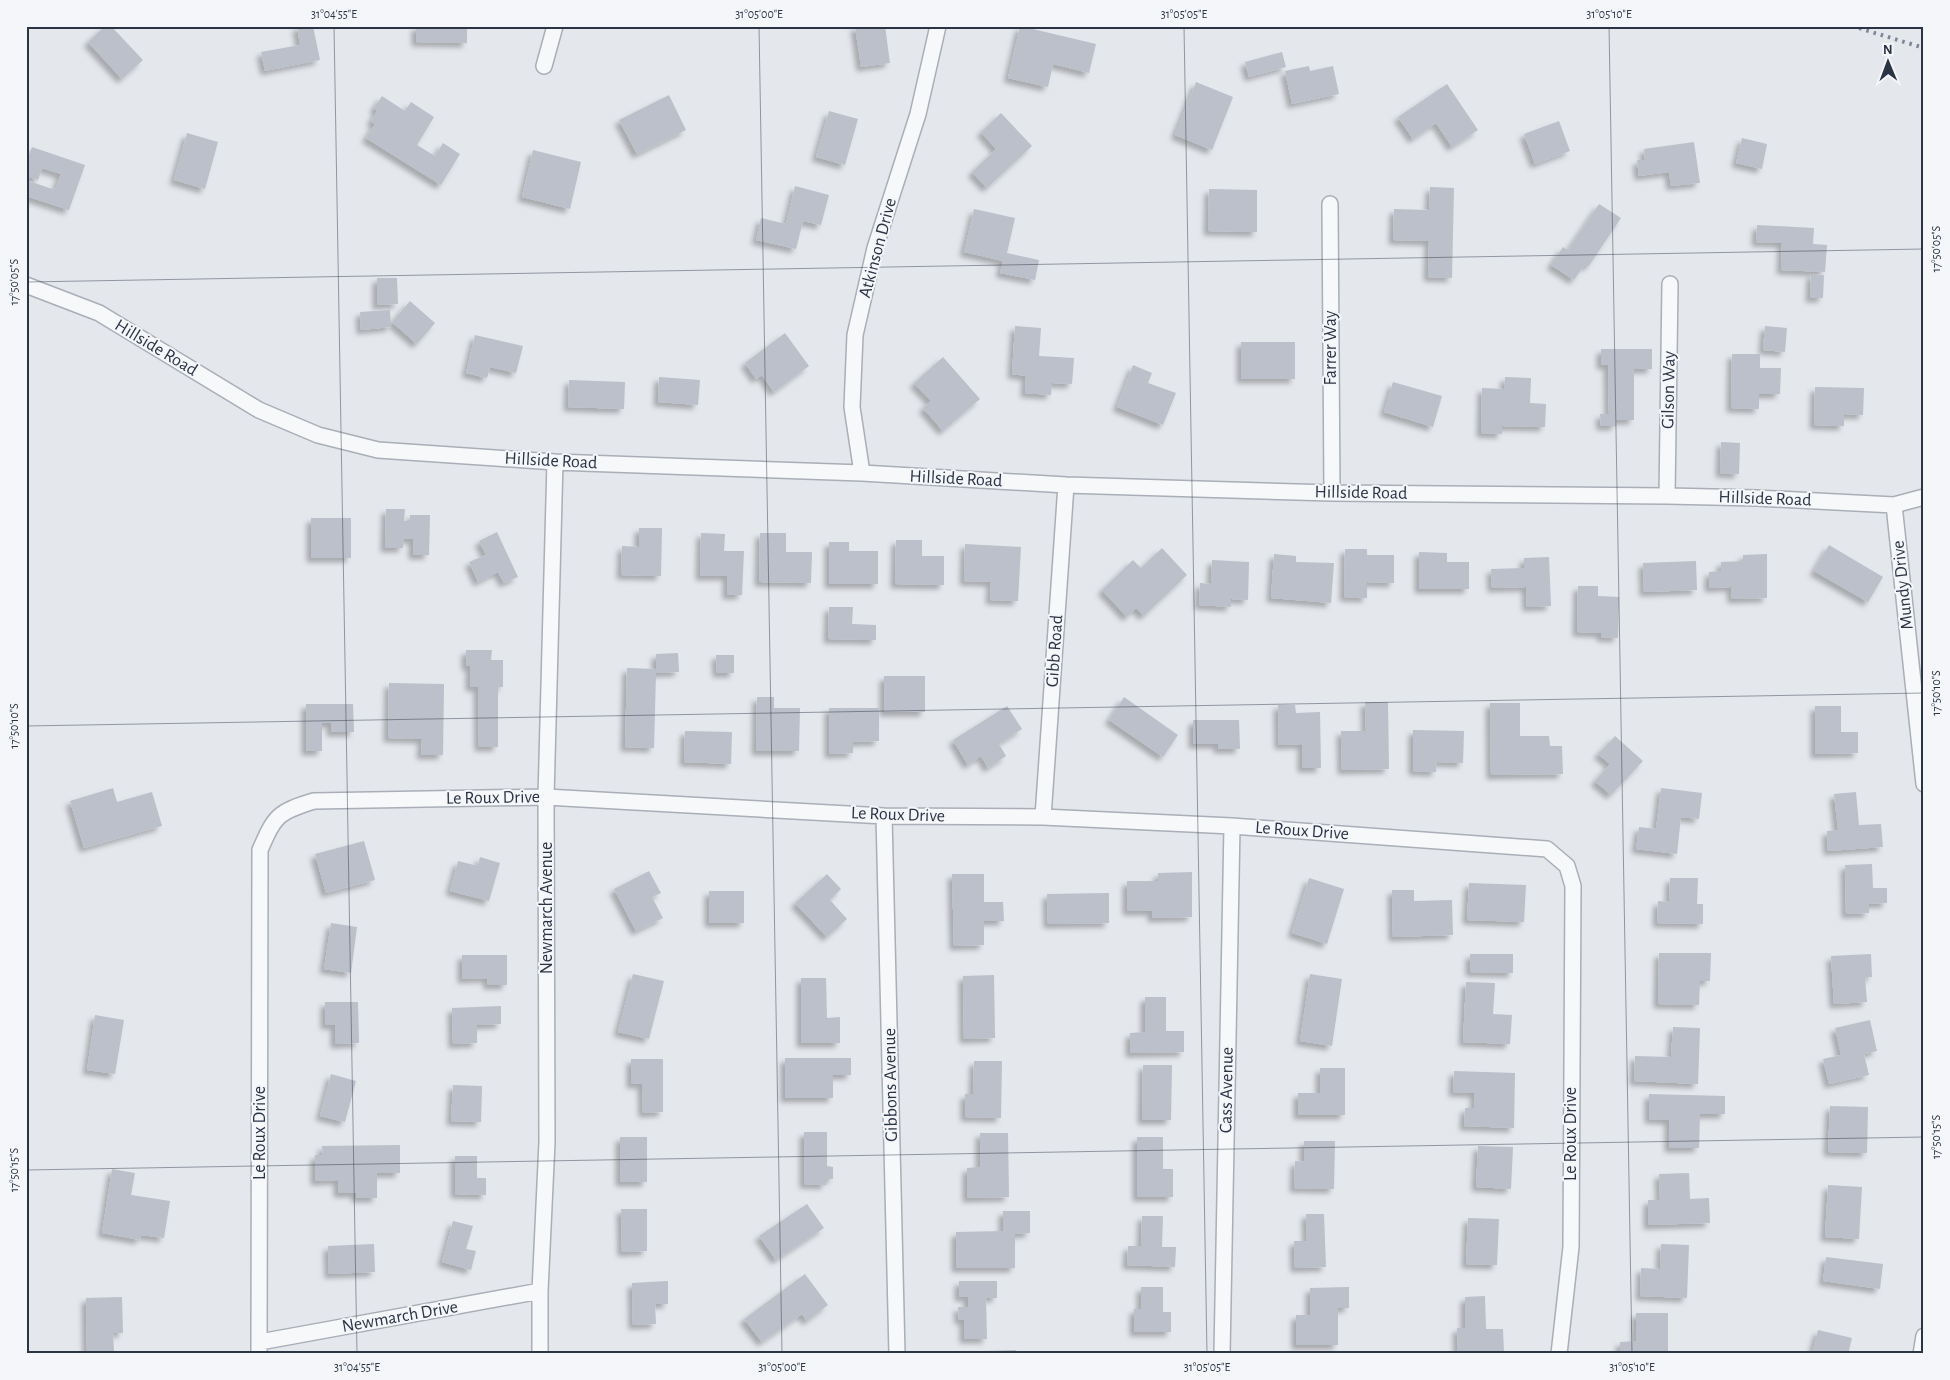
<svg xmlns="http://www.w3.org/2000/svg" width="1950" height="1380" font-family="'Alegreya Sans',sans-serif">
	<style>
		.building { fill: #bbc0ca; filter: url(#shadow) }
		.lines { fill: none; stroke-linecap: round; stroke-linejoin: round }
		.minor-casing { stroke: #a9aeb7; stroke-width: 18 }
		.minor { stroke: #f7f8fa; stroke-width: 15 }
		.rail { stroke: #7d8696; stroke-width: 4; stroke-dasharray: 2.5 5; stroke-linecap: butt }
		.ticks { fill: none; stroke: #2b3445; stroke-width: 1; stroke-opacity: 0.45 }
		.labels { text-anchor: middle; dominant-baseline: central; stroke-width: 4; stroke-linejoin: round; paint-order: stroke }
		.street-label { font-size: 18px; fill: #2b3445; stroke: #f4f6f9 }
		.neatline { fill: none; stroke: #2b3445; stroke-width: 2 }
		.ticks-label { font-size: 12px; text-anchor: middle; fill: #2b3445 }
	</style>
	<defs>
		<filter id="shadow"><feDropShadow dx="-4.5" dy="4.5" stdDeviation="2.5" flood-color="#0004"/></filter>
	</defs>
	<rect width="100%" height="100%" fill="#e4e7ec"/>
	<path class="building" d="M105,26H111L143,60L122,79L88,42Z
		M297,26H313L320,60L265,71L261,52L300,45Z
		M416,26H467V43L416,42Z
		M855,26H885L890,63L861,67Z
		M1020,26L1096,44L1089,73L1053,64L1048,87L1008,78Z
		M1282,52L1286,67L1249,77L1245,62Z
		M1309,66L1310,71L1333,66L1339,94L1292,104L1285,71Z
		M1196,82L1233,97L1212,150L1175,135Z
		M1447,84L1478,130L1452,147L1436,123L1413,139L1398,117Z
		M669,95L686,130L637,154L619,120Z
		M382,96L405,111L411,102L434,117L417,145L435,156L443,143L460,154L441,185L366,138L375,124L371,121L377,111L374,108Z
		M829,111L858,119L845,165L816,157Z
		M1001,113L1032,146L987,188L972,172L996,149L981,132Z
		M1559,121L1570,151L1535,164L1524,134Z
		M187,133L218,142L205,189L174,180Z
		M1742,138L1767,144L1762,169L1736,163Z
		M1694,142L1700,183L1671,186L1669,172L1639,176L1637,160H1645L1644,149Z
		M32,147L85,165L69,210L26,196V180L55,190L61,174L42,168L38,180L26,176V163Z
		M533,150L581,162L570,209L522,197Z
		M795,186L829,195L821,225L803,221L796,249L756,240L761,218L786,224Z
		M1430,187L1454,188L1452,278L1428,277L1429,241L1393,240L1394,209L1429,210Z
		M1209,189L1257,190V232L1208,231Z
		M1599,204L1621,218L1588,267L1585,264L1574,280L1551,265L1563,247L1568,250Z
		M974,209L1015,218L1007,253L1039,260L1035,280L1000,273L1003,261L964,252Z
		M1757,225L1814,228L1813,244L1827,245L1825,272L1781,270L1782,243L1756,242Z
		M1811,274L1824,275L1823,298H1810Z
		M377,278H397L398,304L377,305Z
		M410,301L435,323L417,344L392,322Z
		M390,310L391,327L361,330L360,312Z
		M1015,326L1041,328L1039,356L1074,358L1072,384L1052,383L1051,395L1025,393L1026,376L1012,374Z
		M1765,326L1787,328L1785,352L1763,350Z
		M785,333L809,366L774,392L762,375L756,379L745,363Z
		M475,335L523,346L516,373L490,367L487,378L466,373Z
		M1241,342H1295V379H1241Z
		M1601,349H1652V369H1634V420H1616V426H1601L1600,414H1609L1608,365H1601Z
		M1732,354H1760V368H1781L1780,394H1759V409L1731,408Z
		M943,357L980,399L943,431L923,408L931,401L914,383Z
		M1133,365L1152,373L1148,383L1176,393L1163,425L1117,407Z
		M659,377L700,380L698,405L658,402Z
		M1505,377L1531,378L1530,403L1546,404L1545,427L1502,426V434L1481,433L1482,388L1504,389Z
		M569,380L625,382L624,409L568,407Z
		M1393,382L1442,396L1433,427L1384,412Z
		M1815,387L1864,388L1863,415L1844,414V426L1814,425Z
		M1721,442L1740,443L1739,474L1720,473Z
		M386,509H405L404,521H410V515H430L429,555H413V539H404L403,548H385Z
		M311,518H351V558H311Z
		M639,528H662L661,576L621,575L622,546L639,547Z
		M497,532L518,577L504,583L498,572L478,582L469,562L486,555L479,541Z
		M701,533L725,534L724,551H744L742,595H727V576H700Z
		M760,533H786V552H812L811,583L759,582Z
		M896,540H922V556H944V585L895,584Z
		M829,542H849V551H878V584H829Z
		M965,544L1021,547L1018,601L990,600L991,582L964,581Z
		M1829,545L1883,577L1868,602L1814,571Z
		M1162,548L1187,575L1144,616L1136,608L1127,617L1102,590L1133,560L1141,568Z
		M1345,549H1367V555H1394V583L1367,582V598L1344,597Z
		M1419,552L1447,553V562H1469V589H1419Z
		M1274,554L1296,556V562L1334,563L1331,603L1271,598Z
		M1767,554V598L1732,599L1731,587L1709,588V572L1721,571V562L1743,561V555Z
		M1549,557L1551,606L1527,607L1526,587L1492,588L1491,569L1524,568V558Z
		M1212,560L1249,562L1248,600L1231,599V607L1199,605L1200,583L1211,584Z
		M1696,561L1697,590L1644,592L1643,563Z
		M1578,586H1598V596L1619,597L1618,638L1601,637V633L1577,632Z
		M829,607H853L852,624L876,625V640L828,639Z
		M466,650H492L491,660H503V687H498V747H479L478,687H470V666H466Z
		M678,653L679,672L656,673L654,748L625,747L627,668L656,669V654Z
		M716,655H734V673H717Z
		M884,676H925V712H884Z
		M389,683L444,684L443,755H421L422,739L388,738Z
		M757,697H774V708H800L799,751H756Z
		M1124,697L1178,735L1163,757L1109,720Z
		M1365,702H1388L1389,769L1342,770L1341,731H1366Z
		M1490,703H1520V736H1549L1550,746H1562L1563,774L1491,775Z
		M306,704H353L354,732H331V723H322V751H306Z
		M1278,705H1295L1296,713L1320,712L1321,768H1302V744L1279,745Z
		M1007,706L1022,729L999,744L1006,756L988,768L981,756L968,765L953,740Z
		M1815,706H1841V732H1858V753L1815,754Z
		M829,708H879V741L853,742V753L829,754Z
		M1193,720H1239L1240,749H1218V744H1193Z
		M1413,730L1464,731L1463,763L1437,762L1436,772L1413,771Z
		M685,731L732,732L731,764L684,762Z
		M1615,736L1643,761L1611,795L1595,781L1610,764L1598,754Z
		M113,788L117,802L152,792L162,826L84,848L70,801Z
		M1661,788L1702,793L1699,819L1681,817L1677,854L1636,849L1639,827L1656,829Z
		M1856,792L1859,825L1881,824L1883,847L1828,851L1827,831L1838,830L1834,794Z
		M364,841L375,880L326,893L315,854Z
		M480,857L500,863L489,901L450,891L458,861L478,866Z
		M1872,864L1873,888H1887V903L1869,904V913L1846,914L1845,865Z
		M649,871L661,893L652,897L663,918L636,931L614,889Z
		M1192,872V917L1152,918V911H1127V881H1158V873Z
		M827,874L841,889L830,900L847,919L827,937L795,903Z
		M952,874H984V902H1003L1004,921H984V945L954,946Z
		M1309,878L1344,889L1327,944L1292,933Z
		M1670,878H1698L1697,904H1703V924L1657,923L1658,901L1669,902Z
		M1469,883L1526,885L1524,922L1467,920Z
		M1392,890H1414V901L1452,900L1453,935L1393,937Z
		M709,891H744V923H709Z
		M1109,893V923L1048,924L1047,894Z
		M331,923L357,927L351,973L324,969Z
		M1659,953H1711L1710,981H1700L1699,1005L1658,1004Z
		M1470,954H1513V973L1470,972Z
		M1871,954L1872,977H1865L1867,1002L1834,1004L1831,956Z
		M462,955H507V985H488L487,978L462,979Z
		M633,974L664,981L649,1039L618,1032Z
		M1310,974L1342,979L1332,1046L1300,1041Z
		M994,975L995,1038L964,1039L963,976Z
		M801,978H826L827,1018L840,1017V1043H801Z
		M1466,982L1495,983L1493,1014L1512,1015L1510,1044L1463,1042Z
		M1145,997H1166V1031H1184V1052L1130,1053V1033L1145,1032Z
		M325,1002H358L359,1043L335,1044V1025H325Z
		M501,1006V1024L477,1025V1043L453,1044L452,1008Z
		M95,1015L124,1020L115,1074L87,1070Z
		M1870,1020L1877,1051L1864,1054L1869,1075L1829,1084L1823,1059L1841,1055L1835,1028Z
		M1673,1027L1700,1028L1698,1084L1634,1081L1635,1056L1671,1057Z
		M785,1058H851V1075H833V1098H785Z
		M631,1059H663V1112L643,1113L642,1084H631Z
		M974,1061H1002L1001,1118L965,1117V1094H973Z
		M1143,1065H1172L1171,1120H1142Z
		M1320,1068H1345V1115H1298V1093H1320Z
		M1454,1071L1515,1073L1514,1128L1464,1126L1465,1108H1474L1475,1093L1453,1092Z
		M331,1074L356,1081L345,1122L320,1116Z
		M453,1085L482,1086L481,1122L451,1121Z
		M1649,1094L1725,1096V1114H1700L1699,1148H1669V1120L1649,1119Z
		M1830,1106L1868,1107L1867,1153L1828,1152Z
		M804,1132H827V1166L833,1167V1179H826V1185L804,1184Z
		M980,1133H1008L1009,1197L967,1198V1168L980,1167Z
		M620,1137H647V1182H620Z
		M1137,1137H1163V1169H1173V1197H1137Z
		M1304,1141H1335L1334,1189L1294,1188L1295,1161L1304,1162Z
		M400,1145V1173H377V1198H356V1193H338V1180L315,1181V1155H323L322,1146Z
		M1478,1146L1513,1147L1511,1189L1476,1187Z
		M455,1156H477V1178H486V1195L455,1194Z
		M112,1169L135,1173L131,1195L170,1201L164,1238L141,1235L140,1240L102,1233Z
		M1689,1173L1690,1199L1709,1198L1710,1223L1648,1225V1200H1660L1659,1174Z
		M1828,1185L1862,1187L1859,1239L1825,1237Z
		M807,1204L824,1228L776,1260L759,1236Z
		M621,1209H647V1251L622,1252Z
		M1003,1211H1030V1233L1015,1234V1268H956V1232L1003,1231Z
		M1306,1214H1324L1326,1267L1295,1268L1294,1241H1307Z
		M1142,1216H1163L1162,1247H1176L1175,1267L1127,1265L1128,1246H1141Z
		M1468,1218L1499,1219L1497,1265L1466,1264Z
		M453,1221L473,1226L466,1249L476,1251L471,1270L442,1262Z
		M374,1244L375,1272L329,1274L328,1246Z
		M1661,1244L1689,1245L1687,1298L1640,1296L1641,1268L1660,1269Z
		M1826,1257L1883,1264L1880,1289L1823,1281Z
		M805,1274L828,1305L807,1321L802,1314L762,1342L744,1319Z
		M668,1281V1304H655L656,1324L633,1325L632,1283Z
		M959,1281H997V1298H986L987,1339H964V1320H959L958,1307H968V1297H959Z
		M1141,1287H1163V1312H1171V1332H1134V1309H1141Z
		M1349,1287V1308H1338V1345H1296V1315H1310V1288Z
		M1485,1296L1486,1329H1503L1504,1353L1458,1354L1457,1328H1465V1297Z
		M122,1297L123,1333H113L114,1352H87L86,1298Z
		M1636,1313H1668V1354H1620V1342L1636,1341Z
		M1818,1330L1852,1338L1848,1354H1812Z
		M1016,1350L1017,1354H954V1352Z"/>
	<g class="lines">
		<defs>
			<path id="minor" d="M544,66L555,26
				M1330,204L1332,493
				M26,285L99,313L259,410L318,435L378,450L555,462L862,473L1066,485L1332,493L1667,496L1757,498L1894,505L1924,497
				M862,473L852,407L855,335L875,248L918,114L938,26
				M1667,496L1670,284
				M1894,505L1924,784
				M884,816L897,1354
				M1043,817L1066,485
				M260,1342L540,1291
				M259,1354L260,850C275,816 277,812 314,801L546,797L884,816L1043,817L1232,826L1547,849L1567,866L1573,886L1571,1247L1559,1354
				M540,1354V1291L547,1142L546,797L555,462
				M1222,1354L1232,826
				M1921,1354L1924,1336"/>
		</defs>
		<use href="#minor" class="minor-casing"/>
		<use href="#minor" class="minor"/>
		<path class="rail" d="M1852,26L1924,48"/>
	</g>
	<path class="ticks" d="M334,26L357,1354M759,26L782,1354M1184,26L1207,1354M1609,26L1632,1354M26,282L1924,249M26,726L1924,693M26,1170L1924,1137"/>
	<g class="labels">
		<g class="street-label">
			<text transform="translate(878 248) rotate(-75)">Atkinson Drive</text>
			<text transform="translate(156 348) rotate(31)">Hillside Road</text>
			<text transform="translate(1331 348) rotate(-90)">Farrer Way</text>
			<text transform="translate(1669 390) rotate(-89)">Gilson Way</text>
			<text transform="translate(551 461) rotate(3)">Hillside Road</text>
			<text transform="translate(956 479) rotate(3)">Hillside Road</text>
			<text transform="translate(1361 493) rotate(1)">Hillside Road</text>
			<text transform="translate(1765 499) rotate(2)">Hillside Road</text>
			<text transform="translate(1903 585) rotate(-96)">Mundy Drive</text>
			<text transform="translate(1055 651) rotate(-86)">Gibb Road</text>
			<text transform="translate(493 798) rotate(-1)">Le Roux Drive</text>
			<text transform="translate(898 815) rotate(2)">Le Roux Drive</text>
			<text transform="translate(1302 831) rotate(4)">Le Roux Drive</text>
			<text transform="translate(547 908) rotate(-90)">Newmarch Avenue</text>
			<text transform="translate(891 1085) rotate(-91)">Gibbons Avenue</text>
			<text transform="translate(1227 1090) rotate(-89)">Cass Avenue</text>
			<text transform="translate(260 1133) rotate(-90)">Le Roux Drive</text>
			<text transform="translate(1571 1134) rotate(-90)">Le Roux Drive</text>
			<text transform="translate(400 1317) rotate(-10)">Newmarch Drive</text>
		</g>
	</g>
	<rect width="1950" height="1380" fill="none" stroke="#f4f6f9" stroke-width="55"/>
	<g transform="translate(1888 62) rotate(359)" stroke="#f4f6f9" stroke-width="4" paint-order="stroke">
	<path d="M0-4L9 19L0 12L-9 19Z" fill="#2b3445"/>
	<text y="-8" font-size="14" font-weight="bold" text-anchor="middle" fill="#2b3445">N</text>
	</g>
	<rect x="28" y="28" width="1894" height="1324" class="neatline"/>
	<g class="ticks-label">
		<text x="334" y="18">31°04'55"E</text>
		<text x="759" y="18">31°05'00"E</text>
		<text x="1184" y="18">31°05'05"E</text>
		<text x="1609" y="18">31°05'10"E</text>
		<text transform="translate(1936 249) rotate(-90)" y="4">17°50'05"S</text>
		<text transform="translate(14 282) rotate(-90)" y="4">17°50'05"S</text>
		<text transform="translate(1936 693) rotate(-90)" y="4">17°50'10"S</text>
		<text transform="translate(14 726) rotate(-90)" y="4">17°50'10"S</text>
		<text transform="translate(1936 1137) rotate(-90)" y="4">17°50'15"S</text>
		<text transform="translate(14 1170) rotate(-90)" y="4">17°50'15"S</text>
		<text x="357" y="1371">31°04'55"E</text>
		<text x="782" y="1371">31°05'00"E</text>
		<text x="1207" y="1371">31°05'05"E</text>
		<text x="1632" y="1371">31°05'10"E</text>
	</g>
</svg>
